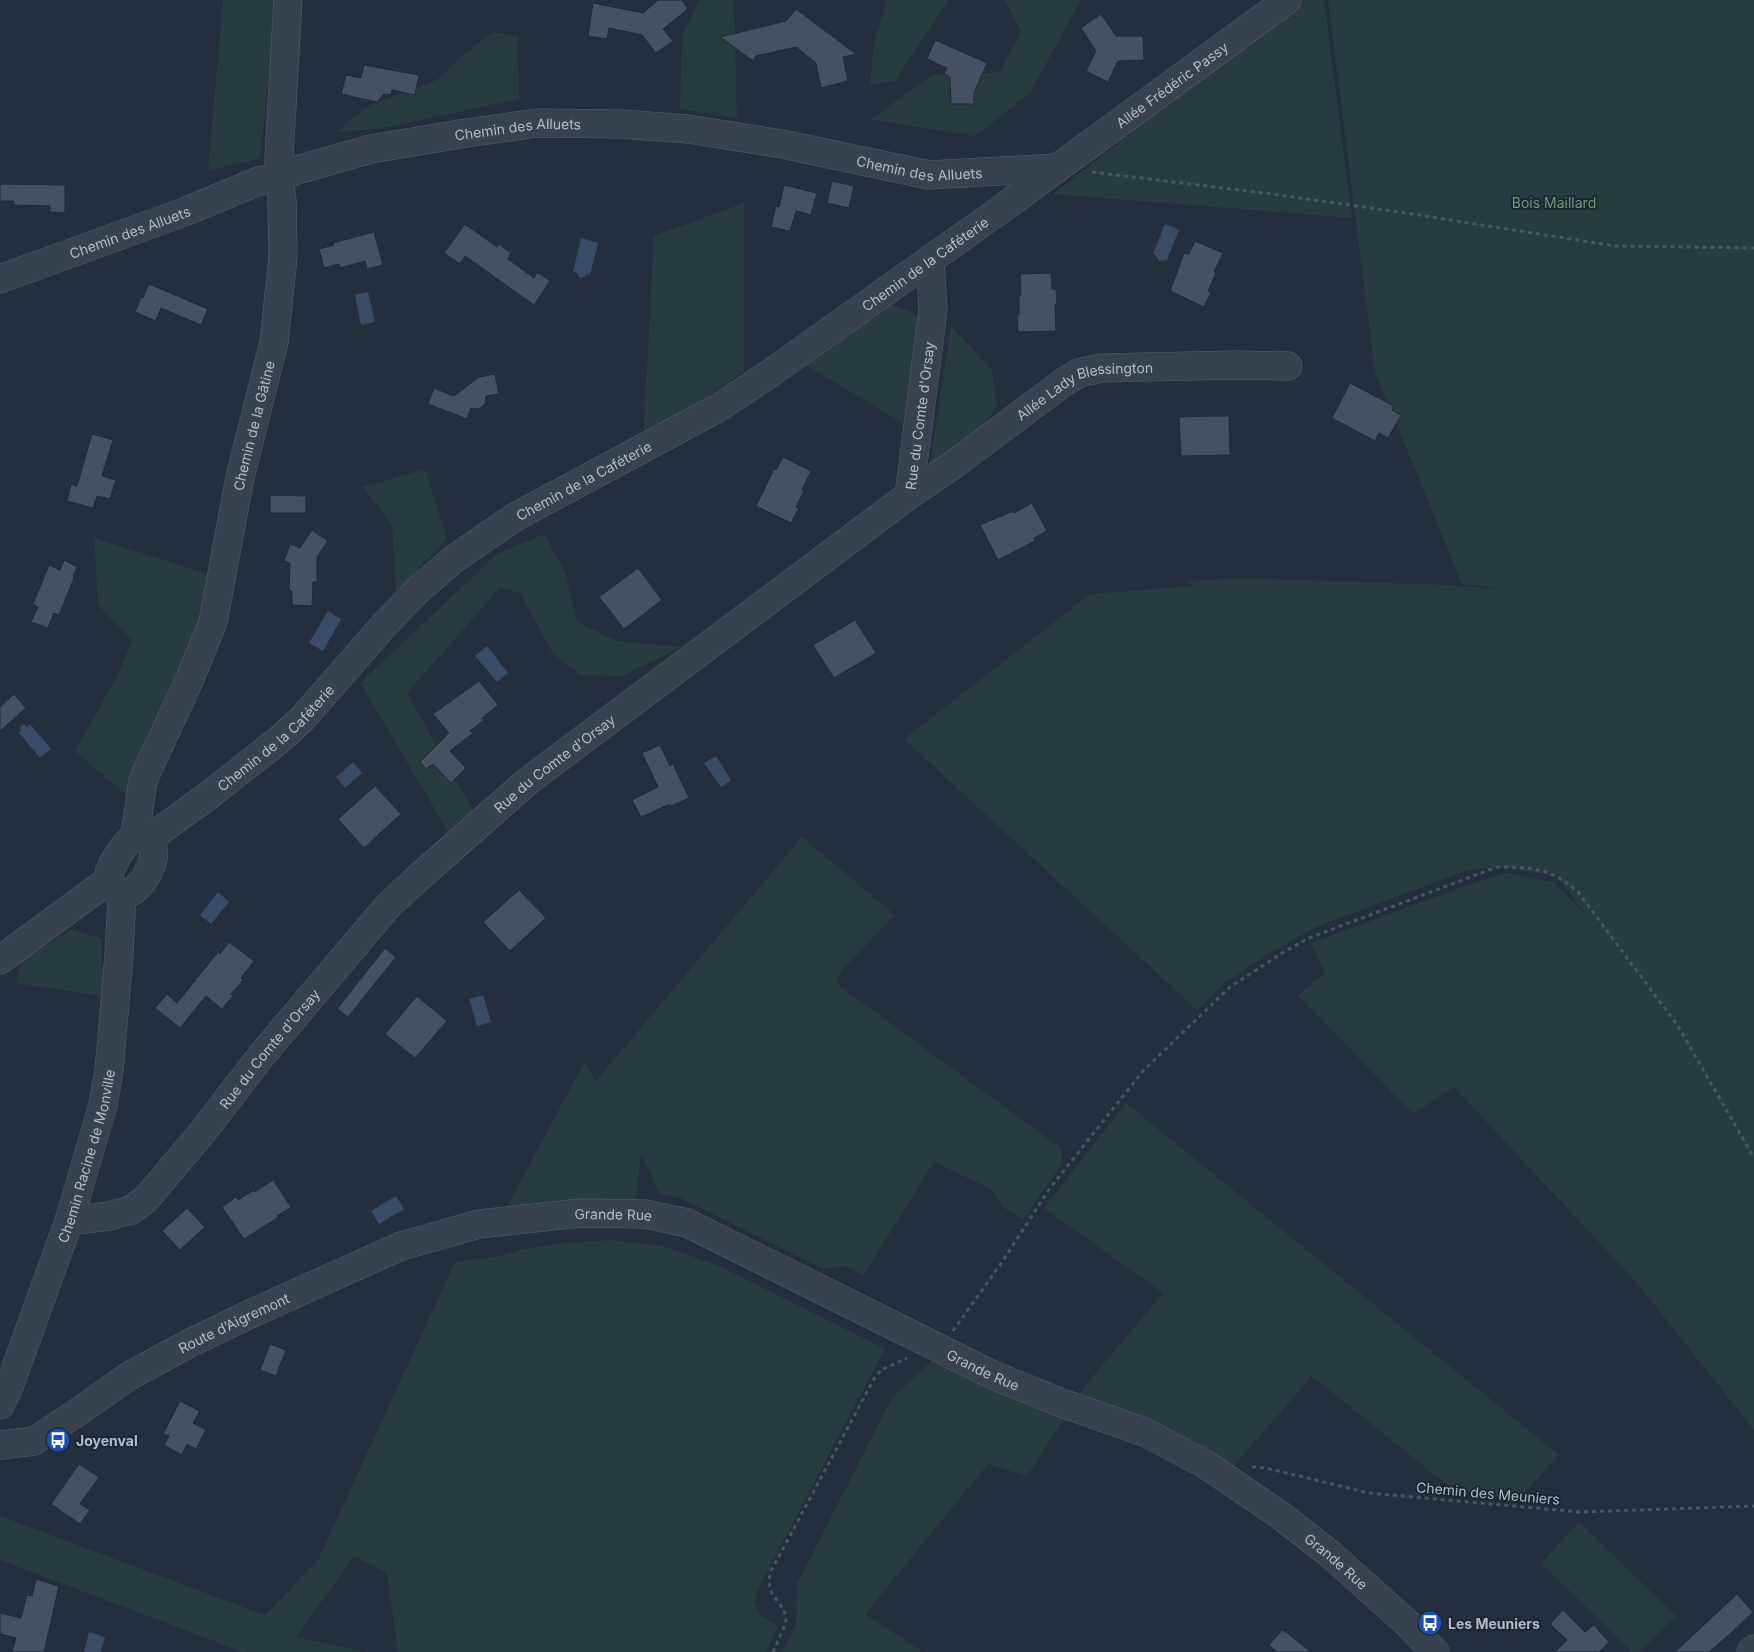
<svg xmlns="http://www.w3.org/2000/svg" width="1754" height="1652" font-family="Inter,sans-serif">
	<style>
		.green { fill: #263c3f }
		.water { fill: #394c67 }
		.building { fill: #455162; stroke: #1f2835 }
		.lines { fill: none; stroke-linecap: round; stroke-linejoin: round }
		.minor-casing { stroke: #565f6c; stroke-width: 29 }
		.path { stroke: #44595c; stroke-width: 3; stroke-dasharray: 4 4; stroke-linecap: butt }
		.minor { stroke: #38414e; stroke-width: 28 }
		.labels { text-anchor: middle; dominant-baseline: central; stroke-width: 4; stroke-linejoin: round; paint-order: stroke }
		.street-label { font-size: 14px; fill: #b4bcc9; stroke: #1d2633 }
		.park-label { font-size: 14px; fill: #6b9a76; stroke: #1d2633 }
		.poi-label { font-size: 14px; font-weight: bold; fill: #b4bcc9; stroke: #1d2633; text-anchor: start }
	</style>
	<rect width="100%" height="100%" fill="#242f3e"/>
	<path class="green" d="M223,0H277L260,158L208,171Z
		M699,0H734L737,118L680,109L682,37Z
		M887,0H949L895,81L870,85L874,43Z
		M1005,0H1081L1030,93L975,136L871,119L934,74L971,77L1000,71L1021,32Z
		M1300,0H1324L1352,218L1053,194Z
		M1328,0H1754V1430L1638,1284L1454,1087L1413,1114L1298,995L1325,973L1311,943L1452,891L1506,873L1553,882L1585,914L1557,876L1497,867L1468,870L1316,927L1268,954L1226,982L1197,1010L904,739L1090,594L1193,586L1208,603L1188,581L1243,578L1448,585L1513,590L1462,584L1375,372Z
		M492,32L518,37L519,99L378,129L336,132L368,106L437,80L460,58Z
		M744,203V371L643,441L654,236Z
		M889,304L911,311L923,327L906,425L804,364Z
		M951,326L992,370L997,407L967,445L928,477Z
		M425,469L447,539L396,594L392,525L363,487Z
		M544,534L565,572L577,622L617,641L681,647L622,676L580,675L553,654L520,593L500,588L407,693L479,821L452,838L360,683L497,554Z
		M94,538L223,579L133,801L75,751L121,669L132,640L98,605Z
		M802,837L895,915L840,972L837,984L1062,1149V1164L1023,1220L1004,1208L991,1189L934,1162L863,1276L846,1266L823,1269L681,1198L659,1193L641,1153L635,1211L502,1216L585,1061L595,1082Z
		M71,929L102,939V996L16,983L21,962Z
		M1126,1103L1559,1455L1518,1499L1452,1489L1312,1376L1233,1467L1158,1428L1079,1393L1163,1293L1044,1208Z
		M612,1240L662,1246L717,1265L885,1349L758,1589L754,1602L761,1616L778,1626L766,1652H398L387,1573L354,1556L296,1637L365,1652H243L0,1560V1516L265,1615L318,1560L455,1262L505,1255L523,1249L565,1243Z
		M932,1361L1066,1416L1027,1476L988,1464L865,1614L923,1652H782L796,1625L798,1582L892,1398Z
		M1579,1522L1676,1616L1639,1652H1632L1541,1563Z"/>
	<path class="water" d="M1165,224L1179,230L1167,260L1159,261L1155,255L1153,254Z
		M581,238L598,243L590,275L586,274V276L580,278L577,273L573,272Z
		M368,292L375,322L361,325L355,295Z
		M328,611L341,619L323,651L309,643Z
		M487,646L508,673L497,682L475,656Z
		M25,724L27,727L30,724L51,749L40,758L19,733L21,731L20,727Z
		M716,756L731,780L721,787L704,763Z
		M353,762L362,773L345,788L336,777Z
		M218,892L229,902L211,924L200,915Z
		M483,995L491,1022L477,1026L469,999Z
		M396,1196L404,1209L379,1224L371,1211Z
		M89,1632L105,1637L101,1652H84Z"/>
	<path class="building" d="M658,0H682L688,9L663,29L673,41L656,53L642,35L609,28L607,39L588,36L593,3L643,13Z
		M796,9L856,54L843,57L848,81L821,88L816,63L796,47L756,56L753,61L720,37L786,21Z
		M1101,14L1116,36H1143L1144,60L1118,61L1108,82L1086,71L1096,51L1081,28Z
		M935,40L987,63L974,93V104H951L950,77L944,74L947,68L927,59Z
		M364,65L419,75L415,95L392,90L391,95L384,94L377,102L341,94L346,75L361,78Z
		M832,181L854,186L849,208L827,203Z
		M0,184L65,185V213L50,212V206L14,205V201H0Z
		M784,185L817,193L811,215L796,211L790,231L771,227L776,206L779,207Z
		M465,224L497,247L499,244L511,253L508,259L534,278L537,272L550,281L534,305L465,256L460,264L444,253Z
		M374,232L383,265L367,269L365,261L340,268L339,264L324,268L319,249L334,245L333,243Z
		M1195,241L1223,253L1214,272L1216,273L1208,291L1211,292L1204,307L1170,291L1184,253L1189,254Z
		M1051,273L1052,289H1056L1057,304H1055L1056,331L1018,332L1017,314L1019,315V296H1021L1020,274Z
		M149,284L208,309L201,325L161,308L156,321L135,312L141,297L143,298Z
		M495,374L499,394L486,396L485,404L479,409L471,408L467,419L428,404L434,388L454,396L479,377Z
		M1350,383L1394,406L1392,410L1401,415L1388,438L1379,433L1375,441L1332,418Z
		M1213,416H1229L1230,455L1181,456L1179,417Z
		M92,434L113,440L102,476L116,480L110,499L97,496L93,508L67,501L71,484L77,486Z
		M783,457L811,471L802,490L804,491L796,507L799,508L791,523L756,506L774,469L776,470Z
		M270,495L306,496V513H270Z
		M1032,503L1047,531L1034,538L1035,541L998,560L980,525L1013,511L1014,513Z
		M312,530L328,541L317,557V582H313L312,606L292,605V591H289L290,563L284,561L290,544L300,548Z
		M64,560L77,567L73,577L74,578L59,615L54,613L48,628L31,622L38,607L33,604L49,565L60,570Z
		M638,568L662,600L624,629L599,597Z
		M855,620L876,653L834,678L813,645Z
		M479,681L498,705L482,718L484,720L470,731L473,733L450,751L466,768L451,783L433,764L426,769L420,762L449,733L433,714Z
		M14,694L26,708L0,731V707Z
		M660,745L670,766L673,764L689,798L671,806L670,804L641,817L632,800L658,787L642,753Z
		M375,786L401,814L364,848L338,819Z
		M519,890L546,918L510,951L483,922Z
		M229,942L254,961L241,978L243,980L231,994L233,996L222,1009L206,996L180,1028L155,1008L167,994L177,1003L218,952L220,954Z
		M385,948L396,957L348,1017L337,1009Z
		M417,996L447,1021L415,1058L385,1034Z
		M273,1180L291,1207L277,1216L279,1217L244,1239L222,1207L236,1197L238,1200L254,1190L255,1192Z
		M187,1208L205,1227L180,1250L162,1231Z
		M270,1344L286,1350L276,1376L260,1370Z
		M180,1401L200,1411L193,1423L206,1430L196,1449L187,1444L182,1455L164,1445L169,1436L163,1434Z
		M79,1464L99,1477L80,1504L90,1510L80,1524L51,1504Z
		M36,1579L59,1586L44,1652H12L16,1638L0,1634V1613L21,1618L27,1595L32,1596Z
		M1737,1594L1753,1612L1731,1633L1709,1652H1675Z
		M1563,1610L1585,1632L1594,1625L1609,1642L1599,1652H1555L1567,1640L1550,1624Z
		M1282,1630L1286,1632L1311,1652H1277L1269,1645Z"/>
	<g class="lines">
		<defs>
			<g id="minor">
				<path id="s1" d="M0,279L184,212L259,181L279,177L297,170L371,149L460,134L538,123L622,124L688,129L782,144L929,175L1056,168"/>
				<path id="s2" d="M909,495L933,310L930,259"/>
				<path d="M144,834C167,850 143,893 122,895C117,891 111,888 109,881C106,869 124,845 133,837C136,835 140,835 144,834Z"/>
				<path id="s3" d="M135,836L143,780L188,683L213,622L240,477L274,342L283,257L282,201L279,177V156L288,0"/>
				<path id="s4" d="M150,838L208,796L279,740L303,718L386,623L419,589L454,559L515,517L718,408L772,372L993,215L1287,0"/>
				<path d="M0,960L109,880"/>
				<path id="s5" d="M69,1221L109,1216L131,1210L146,1199L201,1134L261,1056L387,907L418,878L528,781L909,495L953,465L1064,382L1079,373L1101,368L1235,365L1288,366"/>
				<path id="s6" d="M0,1405L10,1384L69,1221L103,1105L109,1071L119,955L122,895"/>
				<path id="s7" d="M2,1445L34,1441L78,1412L129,1376L188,1344L250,1314L401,1246L479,1224L581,1213L645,1214L687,1223L993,1375L1062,1403L1144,1432L1205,1464L1280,1515L1330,1554L1407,1623L1435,1652"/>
				<path d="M1751,1652L1754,1649"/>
			</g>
		</defs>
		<use href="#minor" class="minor-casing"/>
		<path class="path" d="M1092,172L1272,194L1406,213L1615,246L1754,248
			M953,1331L1002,1262L1050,1188L1143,1071L1230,987L1282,953L1309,938L1497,867C1532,867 1551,868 1578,892L1678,1026L1754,1158
			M1252,1467L1266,1468L1369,1493L1580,1512L1754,1506
			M773,1652C776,1644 786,1626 786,1619C784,1600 763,1597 771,1571L875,1377L881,1370L907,1358"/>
		<use href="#minor" class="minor"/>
	</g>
	<defs>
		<symbol id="bus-disc" viewBox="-11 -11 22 22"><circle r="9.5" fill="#1a4fb4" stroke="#1d2633"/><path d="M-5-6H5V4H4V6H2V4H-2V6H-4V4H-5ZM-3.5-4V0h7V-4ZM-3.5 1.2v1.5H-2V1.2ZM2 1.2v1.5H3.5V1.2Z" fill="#fff"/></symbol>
	</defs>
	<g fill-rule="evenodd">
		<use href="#bus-disc" x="44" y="1426" width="28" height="28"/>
		<use href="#bus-disc" x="1416" y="1609" width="28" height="28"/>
	</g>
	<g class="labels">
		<g class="street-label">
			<text stroke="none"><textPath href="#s4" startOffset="1276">Allée Frédéric Passy</textPath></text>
			<text stroke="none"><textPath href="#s1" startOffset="542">Chemin des Alluets</textPath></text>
			<text stroke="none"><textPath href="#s1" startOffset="948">Chemin des Alluets</textPath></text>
			<text stroke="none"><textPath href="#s1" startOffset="138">Chemin des Alluets</textPath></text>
			<text stroke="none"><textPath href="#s4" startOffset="971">Chemin de la Caféterie</textPath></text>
			<text stroke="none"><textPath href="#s5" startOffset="1335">Allée Lady Blessington</textPath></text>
			<text stroke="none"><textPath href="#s2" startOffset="80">Rue du Comte d'Orsay</textPath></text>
			<text stroke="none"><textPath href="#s3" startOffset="430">Chemin de la Gâtine</textPath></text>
			<text stroke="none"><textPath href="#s4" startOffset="566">Chemin de la Caféterie</textPath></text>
			<text stroke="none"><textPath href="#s4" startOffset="161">Chemin de la Caféterie</textPath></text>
			<text stroke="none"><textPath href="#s5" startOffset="681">Rue du Comte d'Orsay</textPath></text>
			<text stroke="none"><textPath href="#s5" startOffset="276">Rue du Comte d'Orsay</textPath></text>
			<text stroke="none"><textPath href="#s6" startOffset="264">Chemin Racine de Monville</textPath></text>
			<text stroke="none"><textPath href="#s7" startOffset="665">Grande Rue</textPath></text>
			<text stroke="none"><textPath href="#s7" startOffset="265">Route d’Aigremont</textPath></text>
			<text stroke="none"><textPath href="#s7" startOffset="1070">Grande Rue</textPath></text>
			<text transform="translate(1488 1493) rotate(5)">Chemin des Meuniers</text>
			<text stroke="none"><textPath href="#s7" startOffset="1475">Grande Rue</textPath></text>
		</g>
		<g class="park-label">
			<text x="1554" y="202">Bois Maillard</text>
		</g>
		<g class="poi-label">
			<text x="76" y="1440">Joyenval</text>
			<text x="1448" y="1623">Les Meuniers</text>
		</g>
	</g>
</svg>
